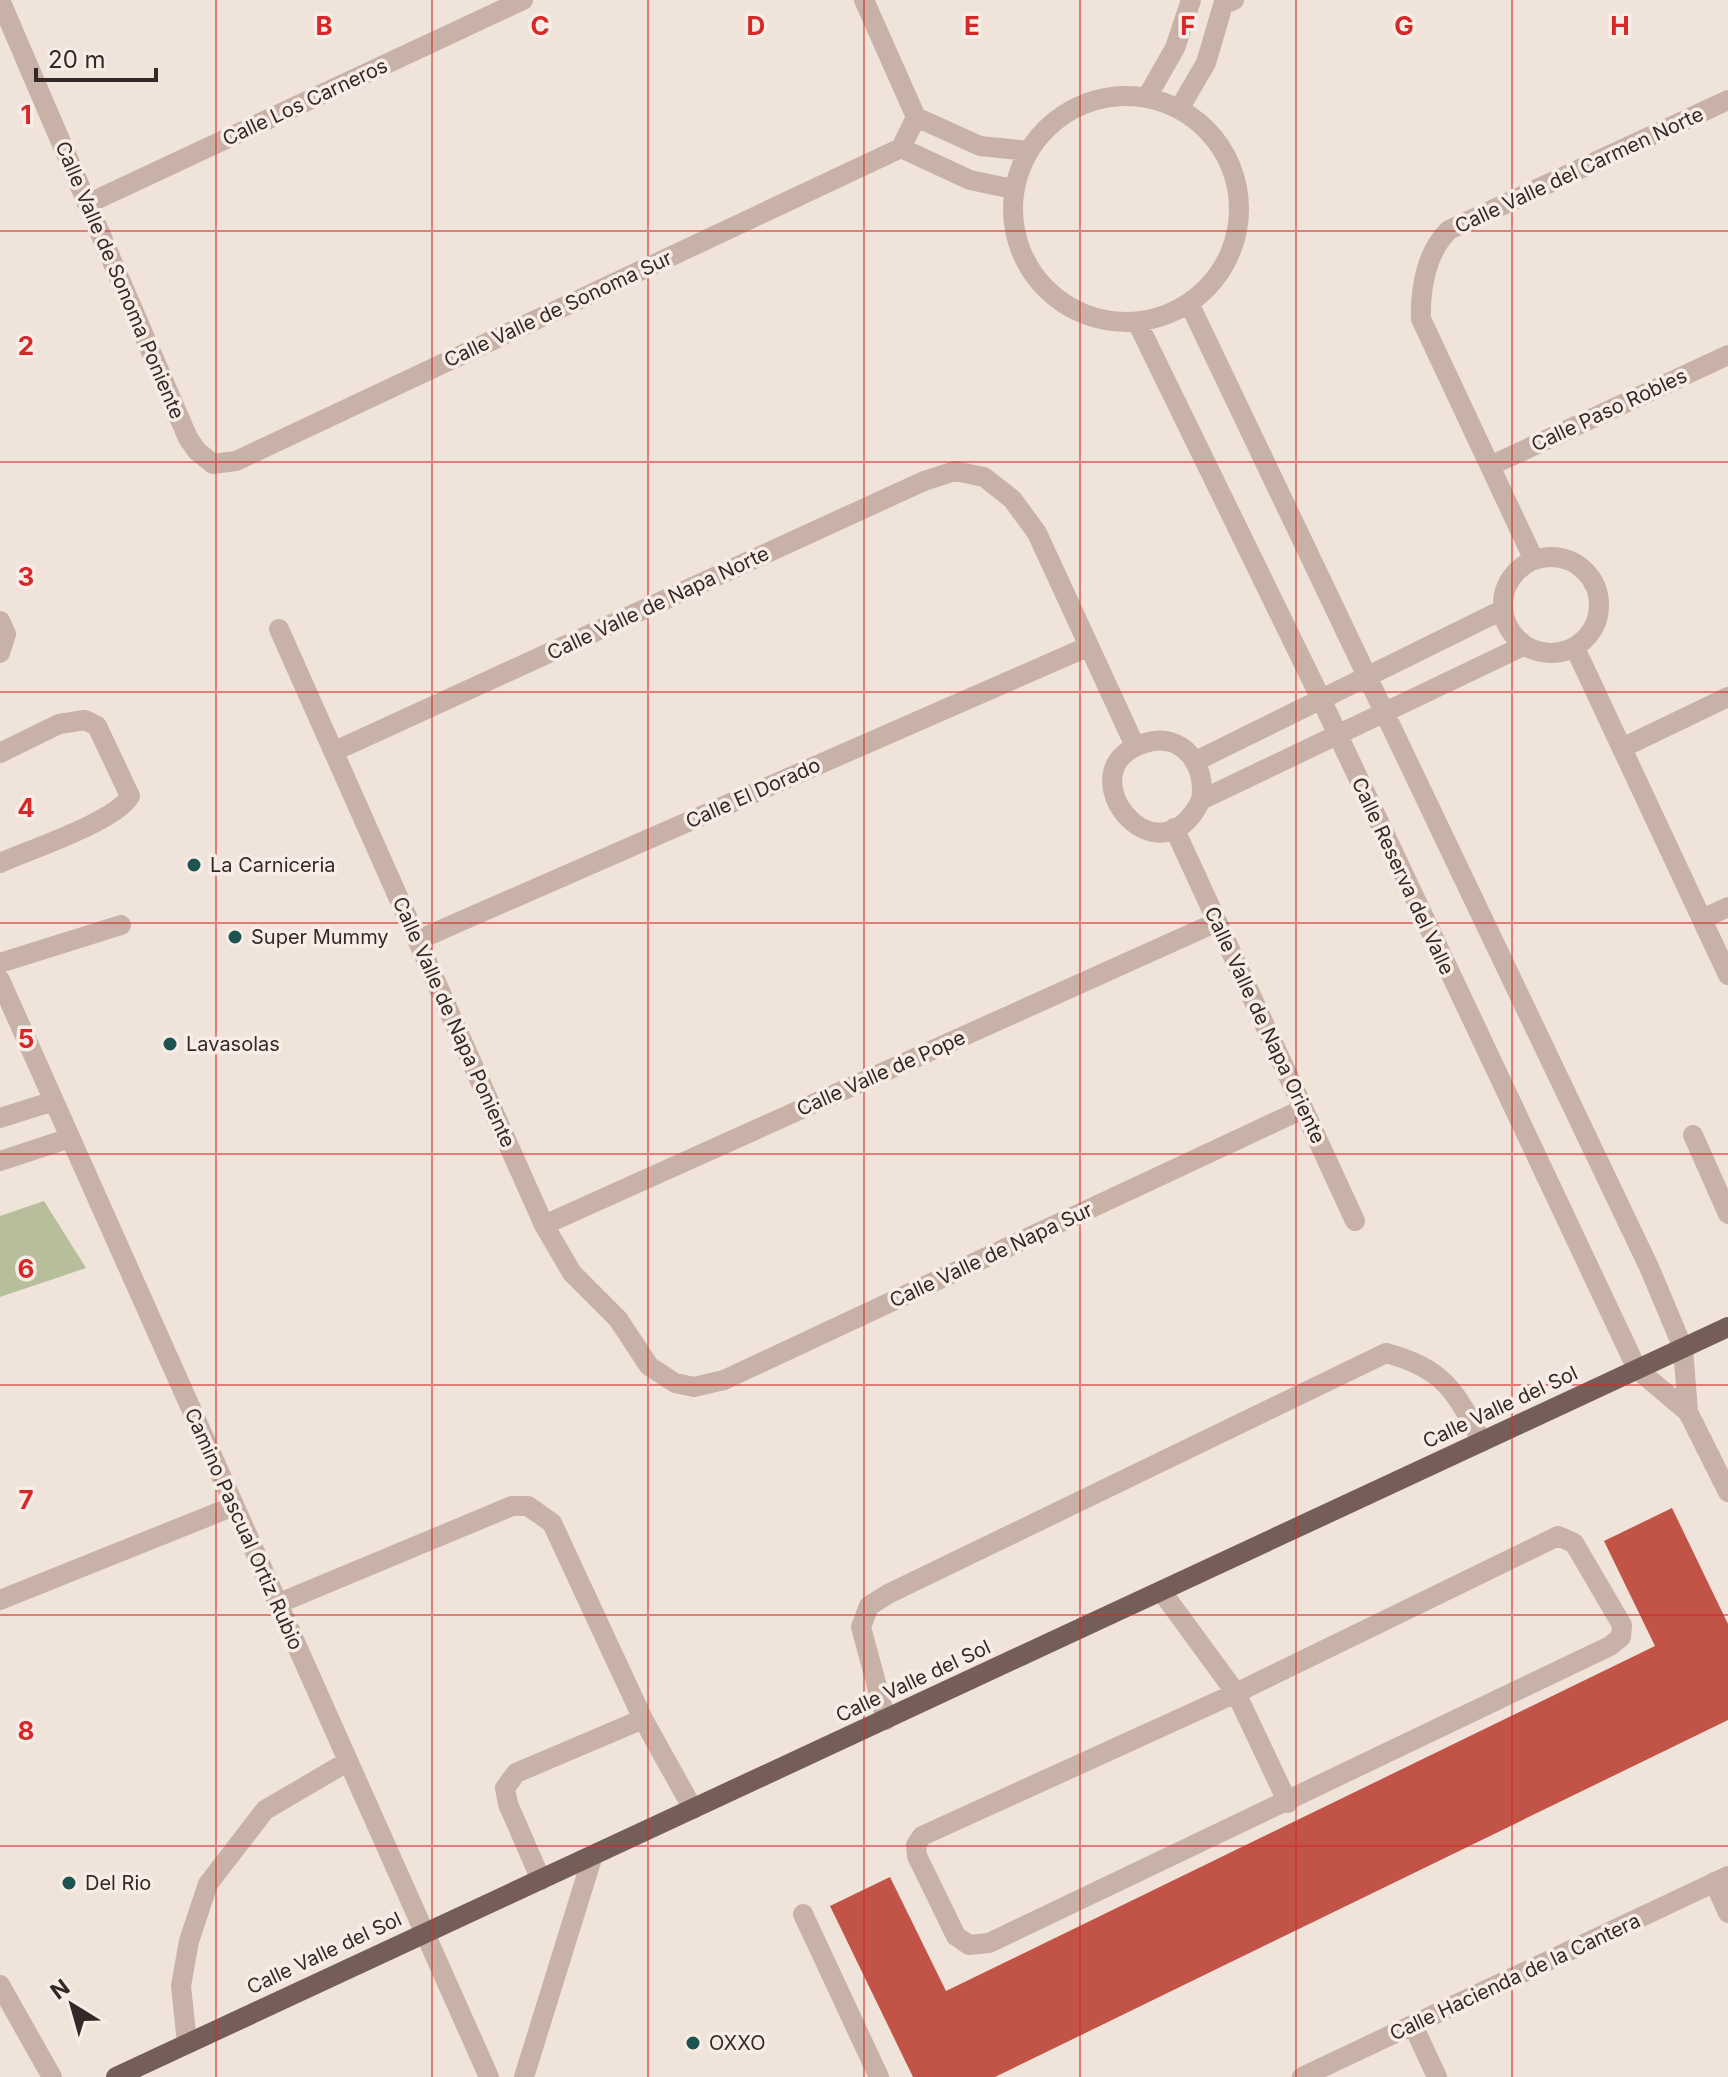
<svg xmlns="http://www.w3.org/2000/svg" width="1728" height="2077" font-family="Inter,sans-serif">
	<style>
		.green { fill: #b7be9b }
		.building { fill: #c15447 }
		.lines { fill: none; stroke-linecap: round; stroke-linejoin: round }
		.minor { stroke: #c8b1a6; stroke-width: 20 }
		.major { stroke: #765e58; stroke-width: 20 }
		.grid { fill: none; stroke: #d62828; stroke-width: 2; stroke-opacity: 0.55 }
		.poi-dot { fill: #1e5450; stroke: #f8ede6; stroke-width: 3 }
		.labels { text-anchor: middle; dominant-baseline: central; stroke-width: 7; stroke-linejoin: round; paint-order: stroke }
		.street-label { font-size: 20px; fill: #342927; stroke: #f8ede6 }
		.poi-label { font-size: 20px; fill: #342927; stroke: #f8ede6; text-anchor: start }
		.grid-label { font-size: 26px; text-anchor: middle; font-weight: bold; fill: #d62828; stroke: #f8ede6; stroke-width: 7; stroke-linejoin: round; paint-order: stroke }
	</style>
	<rect width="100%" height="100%" fill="#f0e3da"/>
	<path class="green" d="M44,1201L86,1268L0,1297V1216Z"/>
	<path class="building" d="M1672,1508L1728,1624V1720L995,2077H913L830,1906L890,1877L946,1991L1655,1646L1604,1541Z"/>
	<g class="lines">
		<path class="minor" d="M0,0L188,438L197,451L213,464L236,461L901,148L916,117L864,0
			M1013 209a113 113 0 1 1 226 0a113 113 0 1 1-226 0Z
			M1147,97L1175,48L1191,0
			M1179,109L1206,63L1223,5L1234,0
			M916,117L980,146L1029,151
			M901,148L970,180L1013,189
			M87,204L523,0
			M1189,303L1649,1267L1683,1348L1688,1412L1728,1492
			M1138,324L1321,699L1637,1369L1688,1412
			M1490,466L1728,355
			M1503 605a48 48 0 1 1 96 0a48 48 0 1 1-96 0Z
			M1534,560L1421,319C1420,287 1427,251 1449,230L1728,100
			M0,621L6,634L0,653
			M279,629L544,1225L572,1273L618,1319L649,1366L675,1383L694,1387L724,1380L1303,1109
			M1575,648L1728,975
			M1622,748L1728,697
			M335,751L924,481L955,471L984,477L1012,499L1037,533L1135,746
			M0,753L59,724L85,720L97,726L130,796C117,821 29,850 0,863
			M1196,761L1502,610
			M1201,800C1207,766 1183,731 1145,743C1062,768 1157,890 1201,800L1523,646
			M1174,828L1355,1221
			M1702,919L1728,907
			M418,940L1087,647
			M0,963L121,925
			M0,980L489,2077
			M0,1118L54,1101
			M1693,1135L1728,1214
			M0,1161L70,1138
			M544,1225L1217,922
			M1558,1536L1574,1543L1622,1625L1621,1637L1610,1646L989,1943L969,1945L956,1936L917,1856L916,1845L922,1836L1236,1693Z
			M1162,1592L1236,1693L1288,1803
			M0,1600L234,1506
			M277,1604L512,1506H528L552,1523L643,1719L693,1809
			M886,1720L861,1627L869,1606L888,1594L1386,1353C1444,1368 1456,1392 1482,1442
			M541,1880L508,1804L505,1788L516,1773L643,1719
			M1714,1882L1728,1913
			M803,1914L879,2077
			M0,1985L52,2077
			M1413,2025L1437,2077
			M187,2043L181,1986L189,1941L208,1884L265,1810L347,1762
			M524,2077L593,1855
			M1302,2077L1728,1876"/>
		<path class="major" d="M116,2077L1728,1327"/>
	</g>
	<path class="grid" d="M216,0V2077M432,0V2077M648,0V2077M864,0V2077M1080,0V2077M1296,0V2077M1512,0V2077M0,231H1728M0,462H1728M0,692H1728M0,923H1728M0,1154H1728M0,1385H1728M0,1615H1728M0,1846H1728"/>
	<g class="poi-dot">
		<circle cx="194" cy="865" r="8"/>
		<circle cx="235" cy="937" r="8"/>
		<circle cx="170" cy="1044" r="8"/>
		<circle cx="69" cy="1883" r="8"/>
		<circle cx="693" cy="2043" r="8"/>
	</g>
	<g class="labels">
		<g class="street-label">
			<text transform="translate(305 102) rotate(-25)">Calle Los Carneros</text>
			<text transform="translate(1579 170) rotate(-25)">Calle Valle del Carmen Norte</text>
			<text transform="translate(120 280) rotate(67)">Calle Valle de Sonoma Poniente</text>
			<text transform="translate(558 309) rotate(-25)">Calle Valle de Sonoma Sur</text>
			<text transform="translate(1609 410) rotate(-25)">Calle Paso Robles</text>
			<text transform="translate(658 603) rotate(-25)">Calle Valle de Napa Norte</text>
			<text transform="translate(753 793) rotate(-24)">Calle El Dorado</text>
			<text transform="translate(1403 876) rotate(65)">Calle Reserva del Valle</text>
			<text transform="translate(454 1022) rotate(66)">Calle Valle de Napa Poniente</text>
			<text transform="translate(1265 1025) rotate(65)">Calle Valle de Napa Oriente</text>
			<text transform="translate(881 1073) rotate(-24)">Calle Valle de Pope</text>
			<text transform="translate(991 1255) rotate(-25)">Calle Valle de Napa Sur</text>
			<text transform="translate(1500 1407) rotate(-25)">Calle Valle del Sol</text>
			<text transform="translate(244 1529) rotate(66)">Camino Pascual Ortiz Rubio</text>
			<text transform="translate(913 1681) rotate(-25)">Calle Valle del Sol</text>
			<text transform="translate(324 1953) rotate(-25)">Calle Valle del Sol</text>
			<text transform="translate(1515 1977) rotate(-25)">Calle Hacienda de la Cantera</text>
		</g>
		<g class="poi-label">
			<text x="210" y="865">La Carniceria</text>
			<text x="251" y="937">Super Mummy</text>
			<text x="186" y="1044">Lavasolas</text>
			<text x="85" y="1883">Del Rio</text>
			<text x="709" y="2043">OXXO</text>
		</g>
	</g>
	<g class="grid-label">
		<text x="324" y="35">B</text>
		<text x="540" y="35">C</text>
		<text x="756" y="35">D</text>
		<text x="972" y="35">E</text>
		<text x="1188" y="35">F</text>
		<text x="1404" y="35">G</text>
		<text x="1620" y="35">H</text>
		<text x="26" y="124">1</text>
		<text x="26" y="355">2</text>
		<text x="26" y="586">3</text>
		<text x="26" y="817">4</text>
		<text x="26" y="1048">5</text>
		<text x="26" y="1278">6</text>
		<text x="26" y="1509">7</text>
		<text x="26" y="1740">8</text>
	</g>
	<g transform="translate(72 2005) rotate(323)" stroke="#f8ede6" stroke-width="6" paint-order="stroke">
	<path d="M0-6L14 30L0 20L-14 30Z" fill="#342927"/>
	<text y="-12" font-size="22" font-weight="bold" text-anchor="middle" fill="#342927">N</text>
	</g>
	<path d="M36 68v12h120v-12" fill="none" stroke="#342927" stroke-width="4"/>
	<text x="48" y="68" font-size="24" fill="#342927" stroke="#f8ede6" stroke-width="6" paint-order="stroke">20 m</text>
</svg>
